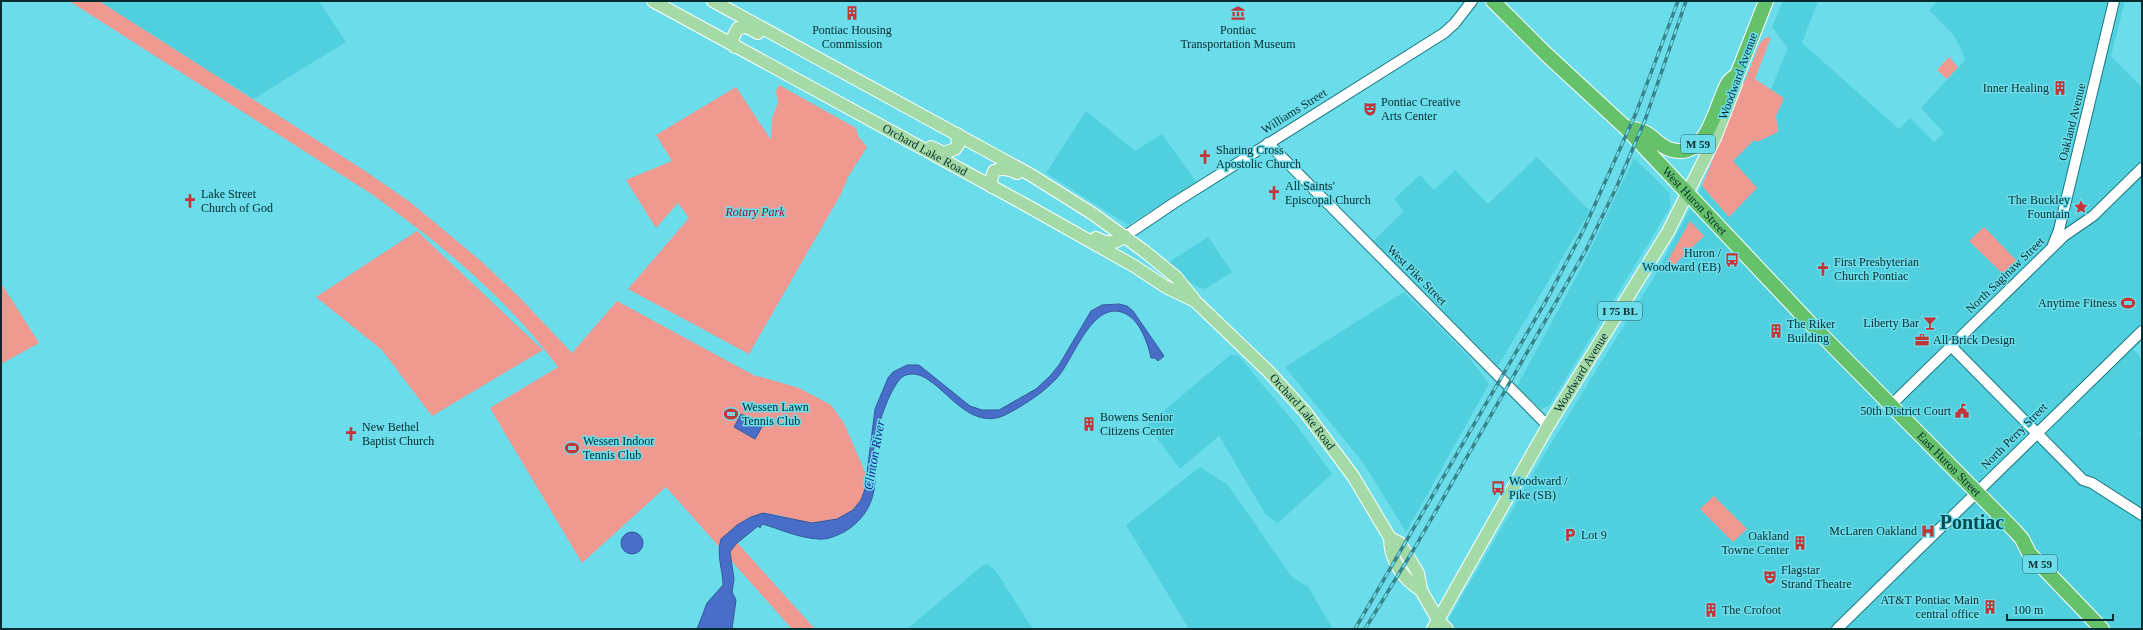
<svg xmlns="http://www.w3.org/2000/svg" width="2143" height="630" font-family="'Times New Roman',serif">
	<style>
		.built { fill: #50d0de }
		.green { fill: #f09991 }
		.water { fill: #486ec9; stroke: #345a9b }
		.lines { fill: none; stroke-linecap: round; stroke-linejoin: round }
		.minor-casing { stroke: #167881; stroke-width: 12 }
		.major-casing { stroke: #fff; stroke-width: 14 }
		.highway-casing { stroke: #fff; stroke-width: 16 }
		.minor { stroke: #fff; stroke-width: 10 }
		.major { stroke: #a3daa6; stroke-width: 12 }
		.highway { stroke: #66c16b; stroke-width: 14 }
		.rail-casing { stroke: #37838c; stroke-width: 3.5 }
		.rail { stroke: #6bddea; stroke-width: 2; stroke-dasharray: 6; stroke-linecap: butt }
		.labels { text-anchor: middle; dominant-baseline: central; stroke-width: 3; stroke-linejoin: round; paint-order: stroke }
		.shield { fill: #6bddea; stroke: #236067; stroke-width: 1 }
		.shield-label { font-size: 11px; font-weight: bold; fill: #042b2f }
		.poi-label { font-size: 12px; fill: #042b2f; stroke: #6bddea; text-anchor: start }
		.street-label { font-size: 12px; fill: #042b2f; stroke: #6bddea }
		.park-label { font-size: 12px; font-style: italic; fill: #9f0719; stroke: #6bddea }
		.water-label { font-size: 13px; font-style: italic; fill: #0a2893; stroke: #6bddea }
		.town-label { font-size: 20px; font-weight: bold; fill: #044b52; stroke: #6bddea }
	</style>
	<rect width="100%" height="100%" fill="#6bddea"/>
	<path class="built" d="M99,1H319L346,42L253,99Z
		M1783,1H1818L1802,43L1899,129L1910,118L1934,142L1944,133L1921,108L1965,60L1960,46L1952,33L1929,10L1938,1H2125L2111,56L2142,87V341L2133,349L2142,359V430L2139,433L2142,436V629H1443L1547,450L1654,277L1702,186L1729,217L1732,161L1754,140L1778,132L1776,116L1784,98L1771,89L1788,48L1772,27Z
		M1086,111L1135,151L1162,134L1196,182L1128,225L1046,173Z
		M1537,157L1590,211L1498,366L1373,241L1404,211L1394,199L1420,175L1434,190L1455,170L1488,204Z
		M1634,158L1669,192L1671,206L1549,406L1541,409L1517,386L1584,263Z
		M1208,237L1232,272L1205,289L1198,287L1183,278L1169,262Z
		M1404,292L1469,357L1489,384L1406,532L1364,464L1285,367Z
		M1230,355H1238L1294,422L1332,474L1278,523L1266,515L1219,436L1180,469L1147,425Z
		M1200,467L1228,485L1291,576L1308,587L1333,629H1189L1126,525Z
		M987,564L995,570L1033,629H907L982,566Z"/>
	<path class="green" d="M69,1H99L365,171L410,202L481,261L520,298L572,353L617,301L757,377L758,376L799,388L831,405L844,423L867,477L865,489L861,500L853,510L837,519L821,523H806L779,515L763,513L746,519L736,527L733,538L815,629H792L666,487L582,563L490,408L558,367C508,299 441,244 373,195Z
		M1771,37L1755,79L1784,98L1776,116L1778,132L1757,142L1754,140L1733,161L1757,188L1729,217L1702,186L1760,43L1765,38Z
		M1949,57L1958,67L1947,79L1937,70Z
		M779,85L856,128L858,136L867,147L848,177L841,194L749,354L628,289L689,218L678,203L656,228L626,180L672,161L656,135L736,87L771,140L772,118L778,103L776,91Z
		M1690,221L1704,236L1666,273L1663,269Z
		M1984,227L2017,261L2003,274L1969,241Z
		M417,231L543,350L432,416L382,350L316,297Z
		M1,283L39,343L1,364Z
		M1714,496L1747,529L1733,542L1700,509Z"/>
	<path class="water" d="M1119,304L1127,306L1133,311L1164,356L1158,361L1155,358H1151C1148,343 1140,321 1126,314C1093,297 1074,359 1057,378C1043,393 1023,406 1005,415C960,436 934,358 902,377C887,391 872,441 873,462C873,465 875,470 875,474C876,499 866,519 844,532C836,536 827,540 818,539C799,538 780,529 762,524L760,528L758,526L736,544L730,552L734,579L732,592L736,600L732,629H697L707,603L723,585C723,570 716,555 721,539L737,525L751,517L763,513L812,523L837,519L853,510L861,500L865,489L875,409L888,378L893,372L907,365H919L970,406L982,410H999L1036,389L1050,376L1059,365L1091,311L1102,305Z
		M741,414L763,425L755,439L734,427Z
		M621 543a11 11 0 1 1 22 0a11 11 0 1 1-22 0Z"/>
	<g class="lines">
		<defs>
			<path id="minor" d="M1268,143L1548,426
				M1125,236L1174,203L1444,33L1455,23L1472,1
				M2053,245L2059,230L2114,1
				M1951,346L2083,480L2092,483L2142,515
				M1891,405L2064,236L2093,216L2142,168
				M1837,629L2142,331"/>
			<g id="major">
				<path id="s1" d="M653,1L1024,204L1134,266L1166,287L1193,300"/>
				<path id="s2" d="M713,1L1031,175L1093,214L1144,251L1176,277L1196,302L1269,372L1306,413L1353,476L1390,538L1400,543L1418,573L1421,590L1438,620L1447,629"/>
				<path d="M735,47L732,39L738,28L747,27L758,33"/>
				<path d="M931,147L944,153L955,149L958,145L957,134"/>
				<path d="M992,187L991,180L994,171C1002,167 1009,169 1017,173"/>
				<path d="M1096,238C1108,244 1115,244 1125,236"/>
				<path d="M1390,538C1390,559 1402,579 1421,590"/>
				<path id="s3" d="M1433,629L1548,426L1668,232L1715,138L1736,84L1737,75"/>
			</g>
			<g id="highway">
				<path id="s4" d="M1493,1L1546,54L1625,127L1806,319L2015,531L2022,539L2029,553L2102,629"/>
				<path d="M1626,127C1632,129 1641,130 1646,133C1656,139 1660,147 1672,150C1709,159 1715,105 1728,83C1730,80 1734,77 1737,75L1766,1"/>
			</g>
		</defs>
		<use href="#minor" class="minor-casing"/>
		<use href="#major" class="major-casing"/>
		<use href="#highway" class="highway-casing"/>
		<use href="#minor" class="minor"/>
		<use href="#major" class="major"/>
		<use href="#highway" class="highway"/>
		<defs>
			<path id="rail" d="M1355,629L1547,299L1584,229L1636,113L1678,1
				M1365,629L1414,549L1586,250L1617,186L1645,120L1686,1"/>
		</defs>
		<use href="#rail" class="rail-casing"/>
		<use href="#rail" class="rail"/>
	</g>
	<defs>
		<symbol id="building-bare" viewBox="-9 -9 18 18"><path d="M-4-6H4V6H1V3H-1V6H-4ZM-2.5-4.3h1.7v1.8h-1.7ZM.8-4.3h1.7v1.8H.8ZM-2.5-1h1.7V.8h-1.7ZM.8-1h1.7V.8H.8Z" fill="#c43537" stroke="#6bddea" stroke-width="2.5" paint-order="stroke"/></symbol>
		<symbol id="museum-bare" viewBox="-9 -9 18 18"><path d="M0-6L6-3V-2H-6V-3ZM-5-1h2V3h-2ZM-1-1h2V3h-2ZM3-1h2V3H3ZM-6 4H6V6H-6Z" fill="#c43537" stroke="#6bddea" stroke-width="2.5" paint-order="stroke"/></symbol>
		<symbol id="theatre-bare" viewBox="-9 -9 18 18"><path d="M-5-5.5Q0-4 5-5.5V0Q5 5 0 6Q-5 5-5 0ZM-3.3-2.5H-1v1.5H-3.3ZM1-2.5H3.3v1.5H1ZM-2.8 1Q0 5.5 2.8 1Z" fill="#c43537" stroke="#6bddea" stroke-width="2.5" paint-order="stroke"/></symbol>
		<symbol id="church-bare" viewBox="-9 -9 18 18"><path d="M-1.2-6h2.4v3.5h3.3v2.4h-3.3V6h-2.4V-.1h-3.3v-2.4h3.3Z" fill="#c43537" stroke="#6bddea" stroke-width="2.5" paint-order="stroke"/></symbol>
		<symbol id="sight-bare" viewBox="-9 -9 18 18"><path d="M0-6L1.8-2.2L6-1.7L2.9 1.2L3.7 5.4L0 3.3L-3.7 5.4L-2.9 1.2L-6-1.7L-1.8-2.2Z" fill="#c43537" stroke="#6bddea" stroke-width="2.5" paint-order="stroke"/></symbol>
		<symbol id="bus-bare" viewBox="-9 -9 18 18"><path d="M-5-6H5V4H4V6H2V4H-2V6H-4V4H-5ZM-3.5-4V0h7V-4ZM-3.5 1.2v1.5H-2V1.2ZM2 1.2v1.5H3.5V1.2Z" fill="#c43537" stroke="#6bddea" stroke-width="2.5" paint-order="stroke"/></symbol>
		<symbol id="stadium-bare" viewBox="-9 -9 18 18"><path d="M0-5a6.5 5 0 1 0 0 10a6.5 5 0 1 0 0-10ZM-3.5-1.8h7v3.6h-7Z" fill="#c43537" stroke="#6bddea" stroke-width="2.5" paint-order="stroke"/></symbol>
		<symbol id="bar-bare" viewBox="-9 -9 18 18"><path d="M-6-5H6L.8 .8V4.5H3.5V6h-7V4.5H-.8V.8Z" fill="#c43537" stroke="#6bddea" stroke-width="2.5" paint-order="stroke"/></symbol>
		<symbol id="office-bare" viewBox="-9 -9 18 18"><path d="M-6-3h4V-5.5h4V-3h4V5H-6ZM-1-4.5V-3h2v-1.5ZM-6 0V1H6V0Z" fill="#c43537" stroke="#6bddea" stroke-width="2.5" paint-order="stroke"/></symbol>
		<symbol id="civic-bare" viewBox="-9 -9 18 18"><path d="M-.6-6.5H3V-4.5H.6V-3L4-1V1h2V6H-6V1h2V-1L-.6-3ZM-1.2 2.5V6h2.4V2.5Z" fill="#c43537" stroke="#6bddea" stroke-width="2.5" paint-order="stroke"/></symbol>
		<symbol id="hospital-bare" viewBox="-9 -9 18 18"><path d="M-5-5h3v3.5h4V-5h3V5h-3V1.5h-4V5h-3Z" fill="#c43537" stroke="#6bddea" stroke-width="2.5" paint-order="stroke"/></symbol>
		<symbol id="parking-bare" viewBox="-9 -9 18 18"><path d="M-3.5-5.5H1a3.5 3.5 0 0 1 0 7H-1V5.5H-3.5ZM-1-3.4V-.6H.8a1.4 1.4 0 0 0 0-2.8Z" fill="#c43537" stroke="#6bddea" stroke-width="2.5" paint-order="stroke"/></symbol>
	</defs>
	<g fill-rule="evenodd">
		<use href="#building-bare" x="842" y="3" width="20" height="20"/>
		<use href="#museum-bare" x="1228" y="3" width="20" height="20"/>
		<use href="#building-bare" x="2050" y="78" width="20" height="20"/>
		<use href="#theatre-bare" x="1360" y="99" width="20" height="20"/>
		<use href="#church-bare" x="1195" y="147" width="20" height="20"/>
		<use href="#church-bare" x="1264" y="183" width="20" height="20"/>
		<use href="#church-bare" x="180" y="191" width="20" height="20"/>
		<use href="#sight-bare" x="2071" y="197" width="20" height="20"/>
		<use href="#bus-bare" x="1722" y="250" width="20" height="20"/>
		<use href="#church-bare" x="1813" y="259" width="20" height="20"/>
		<use href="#stadium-bare" x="2118" y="293" width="20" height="20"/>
		<use href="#bar-bare" x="1920" y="313" width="20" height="20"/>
		<use href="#building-bare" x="1766" y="321" width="20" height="20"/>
		<use href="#office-bare" x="1912" y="330" width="20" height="20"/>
		<use href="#civic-bare" x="1952" y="401" width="20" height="20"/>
		<use href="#stadium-bare" x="721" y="404" width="20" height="20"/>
		<use href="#building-bare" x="1079" y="414" width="20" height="20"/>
		<use href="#church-bare" x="341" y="424" width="20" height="20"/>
		<use href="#stadium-bare" x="562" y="438" width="20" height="20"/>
		<use href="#bus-bare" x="1488" y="478" width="20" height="20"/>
		<use href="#hospital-bare" x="1918" y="521" width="20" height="20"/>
		<use href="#parking-bare" x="1560" y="525" width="20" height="20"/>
		<use href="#building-bare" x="1790" y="533" width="20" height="20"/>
		<use href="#theatre-bare" x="1760" y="567" width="20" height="20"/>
		<use href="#building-bare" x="1980" y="597" width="20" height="20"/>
		<use href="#building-bare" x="1701" y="600" width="20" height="20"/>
	</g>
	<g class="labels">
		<g class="shield">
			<rect x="1681" y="135" width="34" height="18" rx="3"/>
			<rect x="1598" y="302" width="44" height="18" rx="3"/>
			<rect x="2023" y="555" width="34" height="18" rx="3"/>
		</g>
		<g class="shield-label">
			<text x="1698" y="144">M 59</text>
			<text x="1620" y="311">I 75 BL</text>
			<text x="2040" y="564">M 59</text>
		</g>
		<g class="poi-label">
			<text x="852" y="30" text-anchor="middle">Pontiac Housing<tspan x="852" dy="14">Commission</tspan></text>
			<text x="1238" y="30" text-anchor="middle">Pontiac<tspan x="1238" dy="14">Transportation Museum</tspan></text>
			<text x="2049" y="88" text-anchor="end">Inner Healing</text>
			<text x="1381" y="102">Pontiac Creative<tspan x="1381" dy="14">Arts Center</tspan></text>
			<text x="1216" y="150">Sharing Cross<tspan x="1216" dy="14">Apostolic Church</tspan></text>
			<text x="1285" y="186">All Saints'<tspan x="1285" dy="14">Episcopal Church</tspan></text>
			<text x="201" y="194">Lake Street<tspan x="201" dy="14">Church of God</tspan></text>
			<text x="2070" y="200" text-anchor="end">The Buckley<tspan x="2070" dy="14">Fountain</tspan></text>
			<text x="1721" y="253" text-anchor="end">Huron /<tspan x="1721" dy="14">Woodward (EB)</tspan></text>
			<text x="1834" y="262">First Presbyterian<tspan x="1834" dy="14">Church Pontiac</tspan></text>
			<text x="2117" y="303" text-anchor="end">Anytime Fitness</text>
			<text x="1919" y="323" text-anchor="end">Liberty Bar</text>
			<text x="1787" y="324">The Riker<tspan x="1787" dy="14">Building</tspan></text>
			<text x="1933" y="340">All Brick Design</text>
			<text x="742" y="407">Wessen Lawn<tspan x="742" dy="14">Tennis Club</tspan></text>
			<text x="1951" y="411" text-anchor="end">50th District Court</text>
			<text x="1100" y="417">Bowens Senior<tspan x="1100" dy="14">Citizens Center</tspan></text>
			<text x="362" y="427">New Bethel<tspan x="362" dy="14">Baptist Church</tspan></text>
			<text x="583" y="441">Wessen Indoor<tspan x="583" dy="14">Tennis Club</tspan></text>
			<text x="1509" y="481">Woodward /<tspan x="1509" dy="14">Pike (SB)</tspan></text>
			<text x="1917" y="531" text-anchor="end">McLaren Oakland</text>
			<text x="1581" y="535">Lot 9</text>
			<text x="1789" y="536" text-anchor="end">Oakland<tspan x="1789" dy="14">Towne Center</tspan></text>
			<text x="1781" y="570">Flagstar<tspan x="1781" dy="14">Strand Theatre</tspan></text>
			<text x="1979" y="600" text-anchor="end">AT&amp;T Pontiac Main<tspan x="1979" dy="14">central office</tspan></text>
			<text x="1722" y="610">The Crofoot</text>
		</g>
		<g class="street-label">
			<text transform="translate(1738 76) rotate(-70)">Woodward Avenue</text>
			<text transform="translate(1294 111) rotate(-32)">Williams Street</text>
			<text transform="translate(2072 122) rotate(-76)">Oakland Avenue</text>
			<text stroke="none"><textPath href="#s1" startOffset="310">Orchard Lake Road</textPath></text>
			<text stroke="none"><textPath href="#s4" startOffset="284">West Huron Street</textPath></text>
			<text transform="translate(1417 275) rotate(45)">West Pike Street</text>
			<text transform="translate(2005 275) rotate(-44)">North Saginaw Street</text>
			<text stroke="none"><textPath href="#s3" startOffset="296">Woodward Avenue</textPath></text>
			<text stroke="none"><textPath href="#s2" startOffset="725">Orchard Lake Road</textPath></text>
			<text transform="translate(2014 436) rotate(-45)">North Perry Street</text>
			<text stroke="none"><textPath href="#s4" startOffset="650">East Huron Street</textPath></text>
		</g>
		<g class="park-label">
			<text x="755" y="212">Rotary Park</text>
		</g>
		<g class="water-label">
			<text transform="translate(874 455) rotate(-80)">Clinton River</text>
		</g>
		<g class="town-label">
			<text x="1972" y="522">Pontiac</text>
		</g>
	</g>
	<rect width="2143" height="630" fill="none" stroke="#042b2f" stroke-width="4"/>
	<path d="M2007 614v6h106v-6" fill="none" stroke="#042b2f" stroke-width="2"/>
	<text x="2013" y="614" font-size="12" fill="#042b2f" stroke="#6bddea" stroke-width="3" paint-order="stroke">100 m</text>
</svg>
